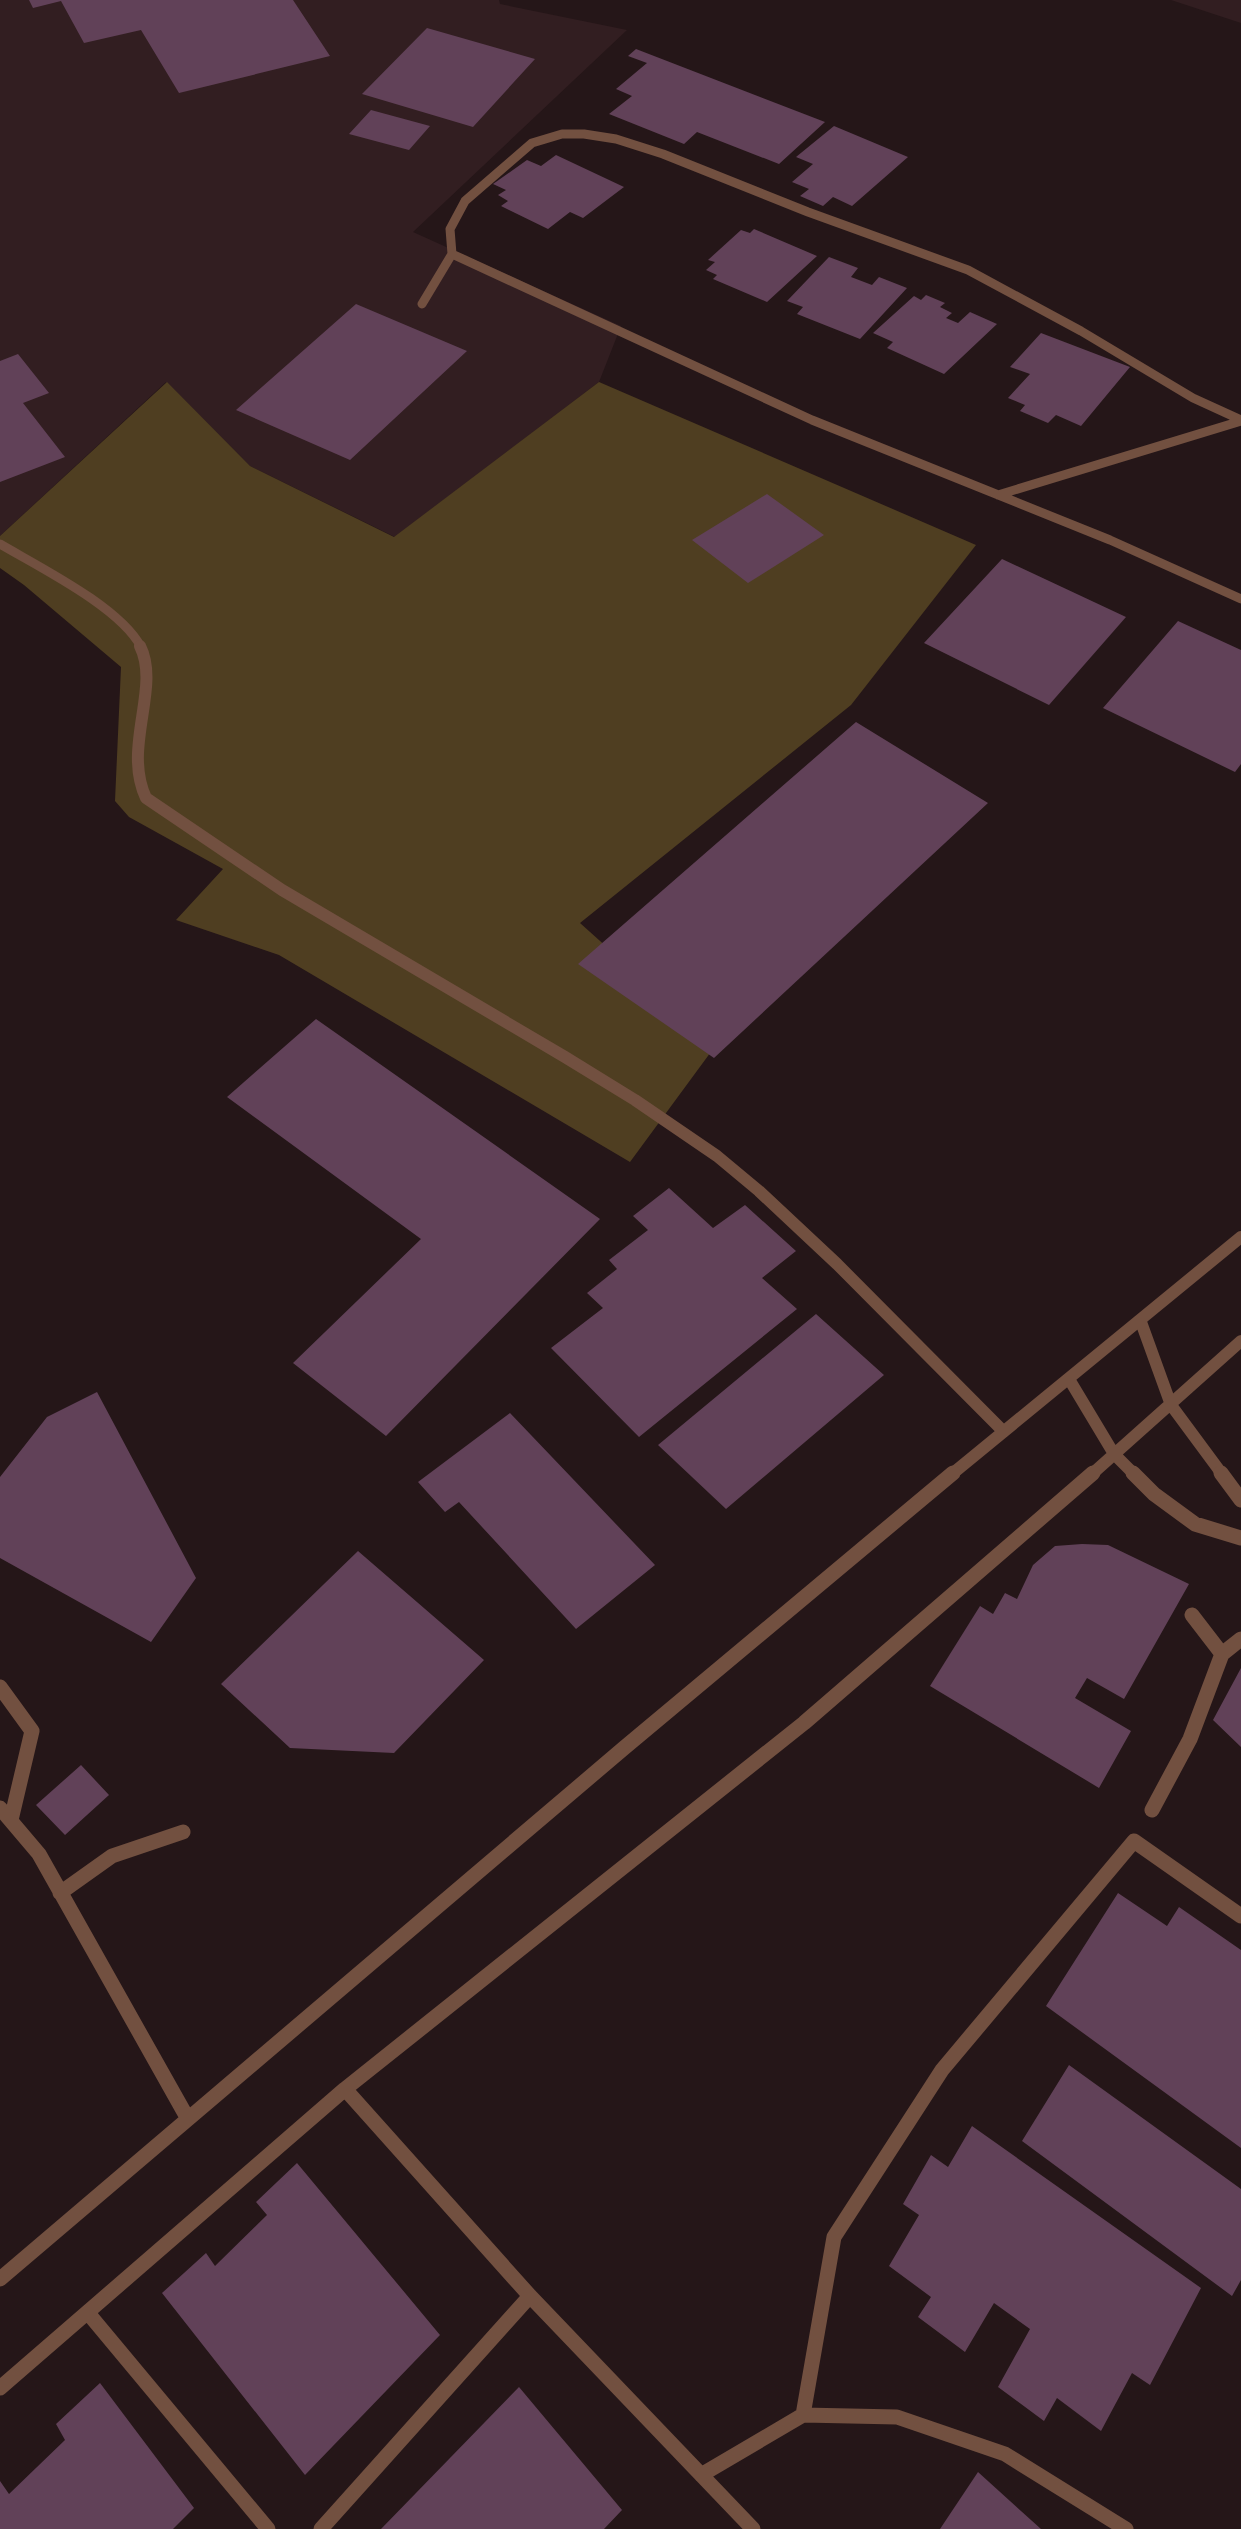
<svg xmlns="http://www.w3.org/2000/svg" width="1241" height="2529" font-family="'DM Sans',sans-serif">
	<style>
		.built { fill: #321e21 }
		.green { fill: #4f3e21 }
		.building { fill: #614158 }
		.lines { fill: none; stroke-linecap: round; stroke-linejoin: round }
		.minor-far2 { stroke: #725040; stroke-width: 9 }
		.minor-far1 { stroke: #725040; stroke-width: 12 }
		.minor { stroke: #725040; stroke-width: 15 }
	</style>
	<rect width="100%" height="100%" fill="#251618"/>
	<path class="built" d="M0,0H499L500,4L627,30L413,232L621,326L599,382L395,537L250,466L166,382L0,536Z
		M1171,0H1241V23Z"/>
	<path class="green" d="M167,382L250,466L394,537L599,382L976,545L851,705L580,923L716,1045L630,1162L279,955L176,920L223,869L129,817L115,801L121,667L24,585L0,568V536Z"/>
	<path class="building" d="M29,0H293L330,56L179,93L141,30L84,43L61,1L33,8Z
		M427,28L535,59L473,127L362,94Z
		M636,49L825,122L779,164L697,132L684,144L609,114L632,96L616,89L647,63L628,56Z
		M371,110L430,126L409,150L349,134Z
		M834,126L908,157L852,206L833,197L823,206L800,196L809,189L792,182L813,164L796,157Z
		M556,155L624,187L583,218L570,212L548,229L501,206L508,201L498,195L506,190L493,184L527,160L541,166Z
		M754,229L817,256L767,302L713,279L717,275L706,270L715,262L708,260L741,230L750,233Z
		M829,257L858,268L851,277L872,285L879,277L907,288L860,339L797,314L803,307L787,301Z
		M926,295L945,303L940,307L952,313L946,318L958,323L970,312L997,324L944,374L887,348L893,342L873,333L914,296L921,300Z
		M356,304L467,351L350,460L236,410Z
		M1041,333L1130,367L1081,426L1056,415L1048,423L1020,411L1025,405L1008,398L1030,374L1010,367Z
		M18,354L49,393L23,403L65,457L0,482V361Z
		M767,494L824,535L748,583L692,540Z
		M1002,559L1126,617L1049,705L924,643Z
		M1178,621L1241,650V764L1235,772L1103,708Z
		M856,722L988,803L714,1058L578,964Z
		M316,1019L600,1219L386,1436L293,1363L421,1239L227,1097Z
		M669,1188L713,1228L745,1205L796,1251L762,1278L797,1309L639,1437L551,1348L603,1308L587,1293L617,1269L609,1260L648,1230L633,1216Z
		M816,1314L884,1375L726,1509L658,1445Z
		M97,1392L196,1578L151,1642L0,1558V1477L47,1417Z
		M510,1413L655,1565L576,1629L459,1502L445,1512L418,1482Z
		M1082,1544L1108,1545L1189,1584L1124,1699L1087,1678L1075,1698L1131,1731L1099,1788L930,1686L980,1606L993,1614L1005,1593L1017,1599L1033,1565L1055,1546Z
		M358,1551L484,1660L394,1753L290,1748L221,1684Z
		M1241,1668V1747L1213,1720Z
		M81,1765L109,1795L65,1835L36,1805Z
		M1118,1893L1167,1926L1179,1907L1241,1950V2148L1046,2006Z
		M1069,2065L1241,2189V2280L1232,2296L1022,2141Z
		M972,2126L1201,2288L1150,2385L1132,2373L1101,2431L1057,2398L1044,2421L998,2387L1030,2329L994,2303L965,2352L918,2317L931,2297L889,2266L919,2215L903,2204L931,2155L948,2167Z
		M297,2163L440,2335L305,2475L162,2293L206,2253L215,2266L267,2215L256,2202Z
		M100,2383L194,2508L173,2529H0V2481L9,2494L65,2440L56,2424Z
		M519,2387L622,2510L604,2529H381Z
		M978,2472L1041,2529H940Z"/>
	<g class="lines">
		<path class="minor-far2" d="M452,254L812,420L1110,540L1241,599
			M422,304L452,254L450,229L465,201L532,143L562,134H584L616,139L663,154L808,212L968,270L1081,331L1193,398L1241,420
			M998,495L1241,421
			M0,544C39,567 120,607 141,647"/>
		<path class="minor-far1" d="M140,646C161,688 122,747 146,798L282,890L565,1057L635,1100L717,1156L759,1191L837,1264L1003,1431
			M1141,1322L1171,1405L1222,1474
			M1069,1379L1114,1454L1134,1474
			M952,1474L1241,1237
			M1092,1474L1241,1341"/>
		<path class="minor" d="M1133,1473L1154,1494L1195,1524L1241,1538
			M1221,1473L1241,1500
			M1192,1615L1222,1654
			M0,1687L32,1731L11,1820
			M0,1808L39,1854L188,2119
			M1152,1810L1190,1739L1222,1654L1241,1639
			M60,1893L112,1856L183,1832
			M345,2089L530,2296L753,2529
			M0,2279L624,1748L953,1473
			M88,2313L268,2529
			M0,2388L345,2089L804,1723L1093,1473
			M803,2415L834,2237L942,2070L1134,1841L1241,1916
			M701,2475L803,2415L897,2417L1005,2454L1126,2529
			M321,2529L530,2296"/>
	</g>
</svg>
